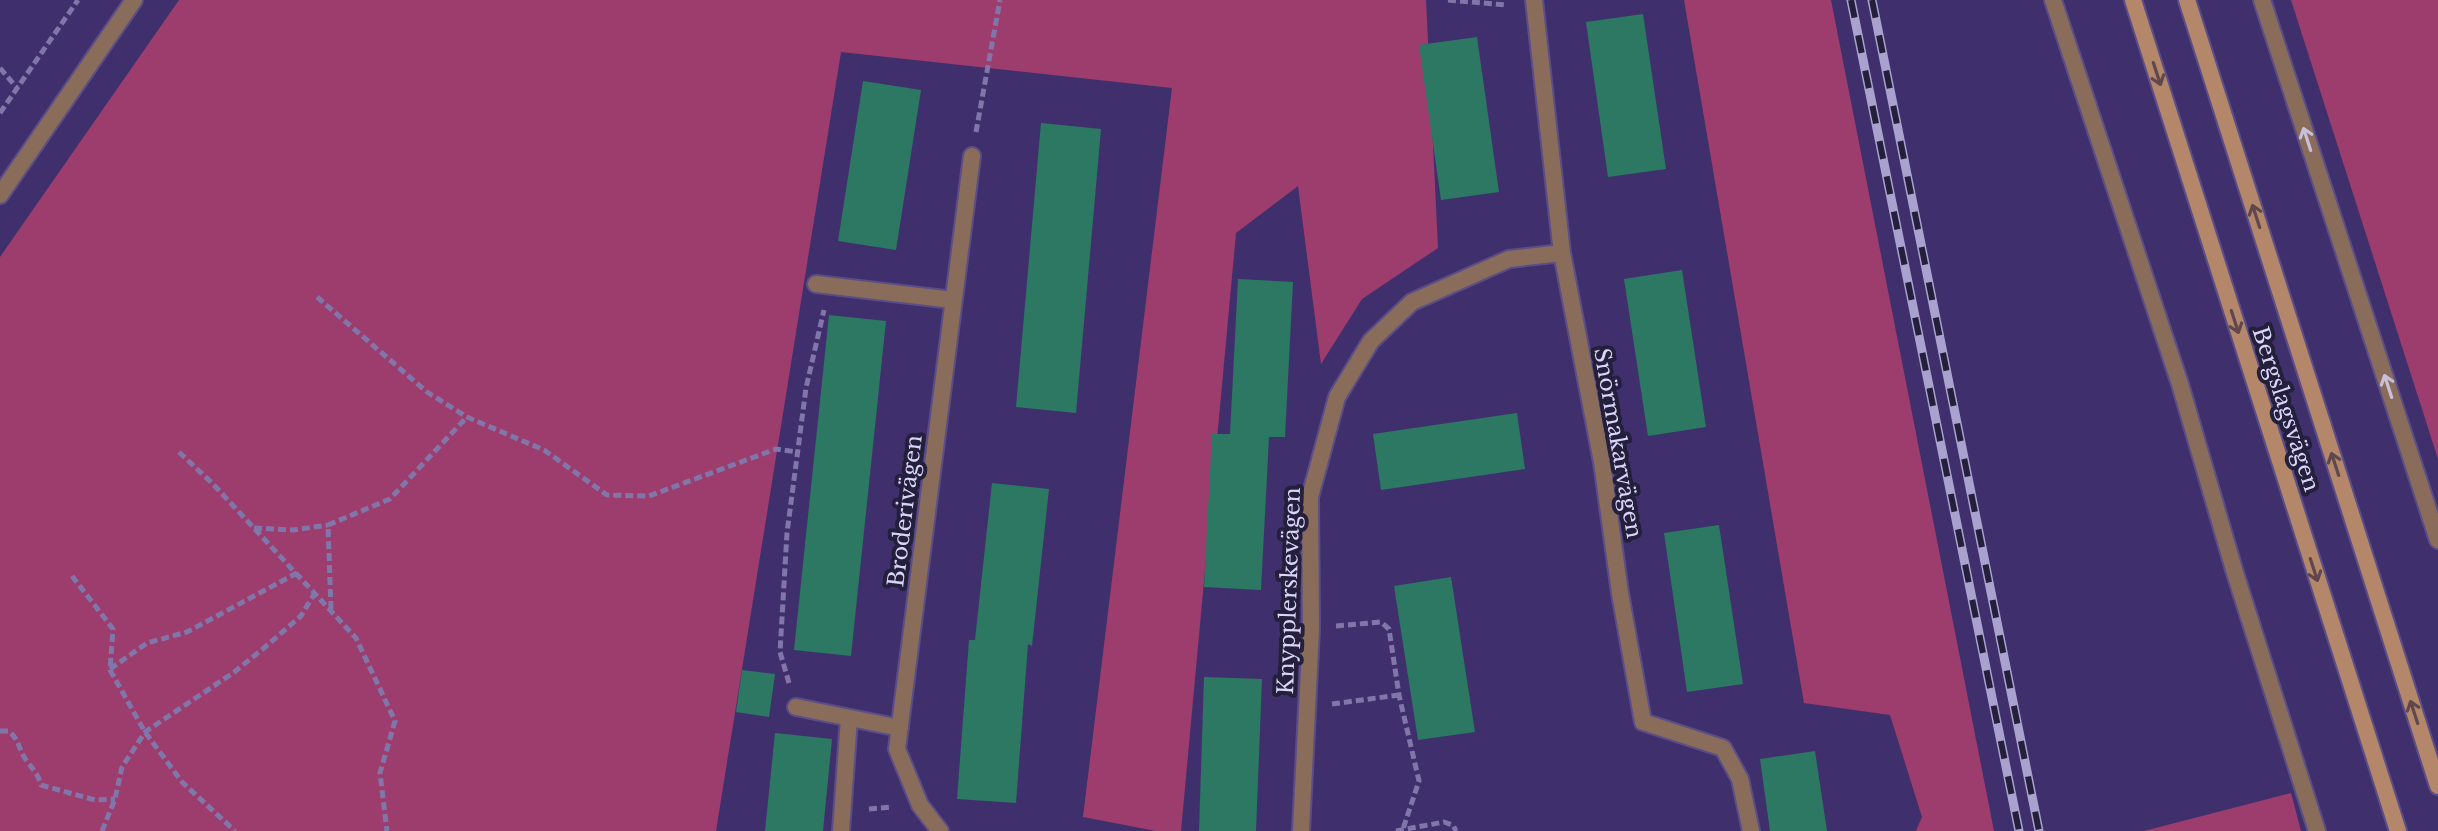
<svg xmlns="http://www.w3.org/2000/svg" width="2438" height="831" font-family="'Libre Baskerville',serif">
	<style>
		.green { fill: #9d3d6d }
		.building { fill: #2c7863 }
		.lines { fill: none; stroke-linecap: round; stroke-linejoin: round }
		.street-casing { stroke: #5b4e86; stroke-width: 20 }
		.secondary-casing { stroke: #5b4e86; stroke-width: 20 }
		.path { stroke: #8176a9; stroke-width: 5; stroke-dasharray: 8 4; stroke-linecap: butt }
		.street { stroke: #8a6c5b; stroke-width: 16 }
		.secondary { stroke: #b4866a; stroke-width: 16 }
		.rail-casing { stroke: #aaa2ce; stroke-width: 9 }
		.rail { stroke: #241f3a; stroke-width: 6; stroke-dasharray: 18; stroke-linecap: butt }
		.oneway { stroke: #5e484d }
		.oneway2 { stroke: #c9bfd9 }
		.labels { text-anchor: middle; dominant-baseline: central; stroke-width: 8; stroke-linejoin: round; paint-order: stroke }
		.street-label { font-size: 22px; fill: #d9d4f9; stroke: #241f3a }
	</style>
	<rect width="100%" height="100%" fill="#3f306d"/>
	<path class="green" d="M179,0H1426L1438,248L1362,299L1321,364L1298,186L1236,233L1181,831H1156L1083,817L1172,88L841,52L716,831H0V257Z
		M1684,0H1831L1994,831H1916L1922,817L1890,715L1804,703Z
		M2291,0H2438V459Z
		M2291,793L2301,831H2144Z"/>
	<path class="building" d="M1643,14L1666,169L1608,177L1586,22Z
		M1477,37L1499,192L1441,200L1419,45Z
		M863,81L921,90L896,250L838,241Z
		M1041,123L1101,129L1076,413L1016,407Z
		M1682,270L1706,427L1648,436L1624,279Z
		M1238,279L1293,282L1285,437H1269L1261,590L1204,587L1212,434H1230Z
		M829,315L886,321L851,656L794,650Z
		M1517,413L1525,469L1381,490L1373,434Z
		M992,483L1049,489L1032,646L1028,644L1016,803L957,799L969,640H975Z
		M1719,525L1743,684L1687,692L1664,533Z
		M1451,577L1475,732L1418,740L1394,586Z
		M742,670L775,674L769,717L736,712Z
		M1204,677L1262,679L1256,831H1199Z
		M775,733L832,739L823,831H765Z
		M1815,751L1827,831H1770L1760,759Z"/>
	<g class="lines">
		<defs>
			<path id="street" d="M1534,0L1562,253L1602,462L1620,593L1643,722L1723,748L1740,779L1751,831
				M2053,0L2180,384L2235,573L2317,831
				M2262,0L2438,540
				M0,195L134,0
				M816,284L953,300
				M796,707L900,728
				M841,831L849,718
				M940,831L920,805L897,749L972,156
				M1301,831L1311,628L1310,497L1337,397L1371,341L1412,302L1509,259L1562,253"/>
			<path id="secondary" d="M2133,0L2398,831
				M2187,0L2438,786"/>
		</defs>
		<use href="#street" class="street-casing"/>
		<use href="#secondary" class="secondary-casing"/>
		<path class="path" d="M1448,0L1506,5
			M0,68L17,88
			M0,113L78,0
			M976,132L1000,0
			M317,297L427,392L467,417L544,450L607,495L649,496L776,449L797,452
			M179,452L213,484L356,638L395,721L380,773L387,831
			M254,528L293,530L328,525
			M72,576L113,629L110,670L145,732L182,782L235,831
			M331,609L328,525L390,499L467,417
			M1336,626L1381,622L1389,629L1399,695L1419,781L1403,829
			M110,669L147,643L187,632L297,573
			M789,683L780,652L787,533L806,388L824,310
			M1332,704L1399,695
			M0,731H9C19,741 17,743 23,755C29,767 36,768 41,785L95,800L115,799
			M869,809L891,807
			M102,831L115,799L122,767L145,732L233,673L264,648L301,616L315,593
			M1396,831L1444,822L1453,825L1456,831"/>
		<use href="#street" class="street"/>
		<use href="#secondary" class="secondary"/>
		<defs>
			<path id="rail" d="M1851,0L2019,831
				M1872,0L2039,831"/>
		</defs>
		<use href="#rail" class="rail-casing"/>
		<use href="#rail" class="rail"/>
	</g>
	<defs><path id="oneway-shaft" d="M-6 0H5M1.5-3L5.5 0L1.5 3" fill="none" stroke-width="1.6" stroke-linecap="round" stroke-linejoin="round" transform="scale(2)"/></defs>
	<g class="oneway">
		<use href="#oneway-shaft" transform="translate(2157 74) rotate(72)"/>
		<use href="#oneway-shaft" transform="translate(2256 216) rotate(-108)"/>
		<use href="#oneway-shaft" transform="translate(2235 322) rotate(72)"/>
		<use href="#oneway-shaft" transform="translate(2335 464) rotate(-108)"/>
		<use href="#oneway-shaft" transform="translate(2314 570) rotate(72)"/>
		<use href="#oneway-shaft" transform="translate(2414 712) rotate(-108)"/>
	</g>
	<g class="oneway2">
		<use href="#oneway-shaft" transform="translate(2307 139) rotate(-108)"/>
		<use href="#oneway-shaft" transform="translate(2388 386) rotate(-108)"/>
	</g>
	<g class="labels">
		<g class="street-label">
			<text transform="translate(2286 409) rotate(72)">Bergslagsvägen</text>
			<text transform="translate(1618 443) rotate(80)">Snörmakarvägen</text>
			<text transform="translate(905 511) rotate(-83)">Broderivägen</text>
			<text transform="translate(1289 591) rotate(-88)">Knypplerskevägen</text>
		</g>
	</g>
</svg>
